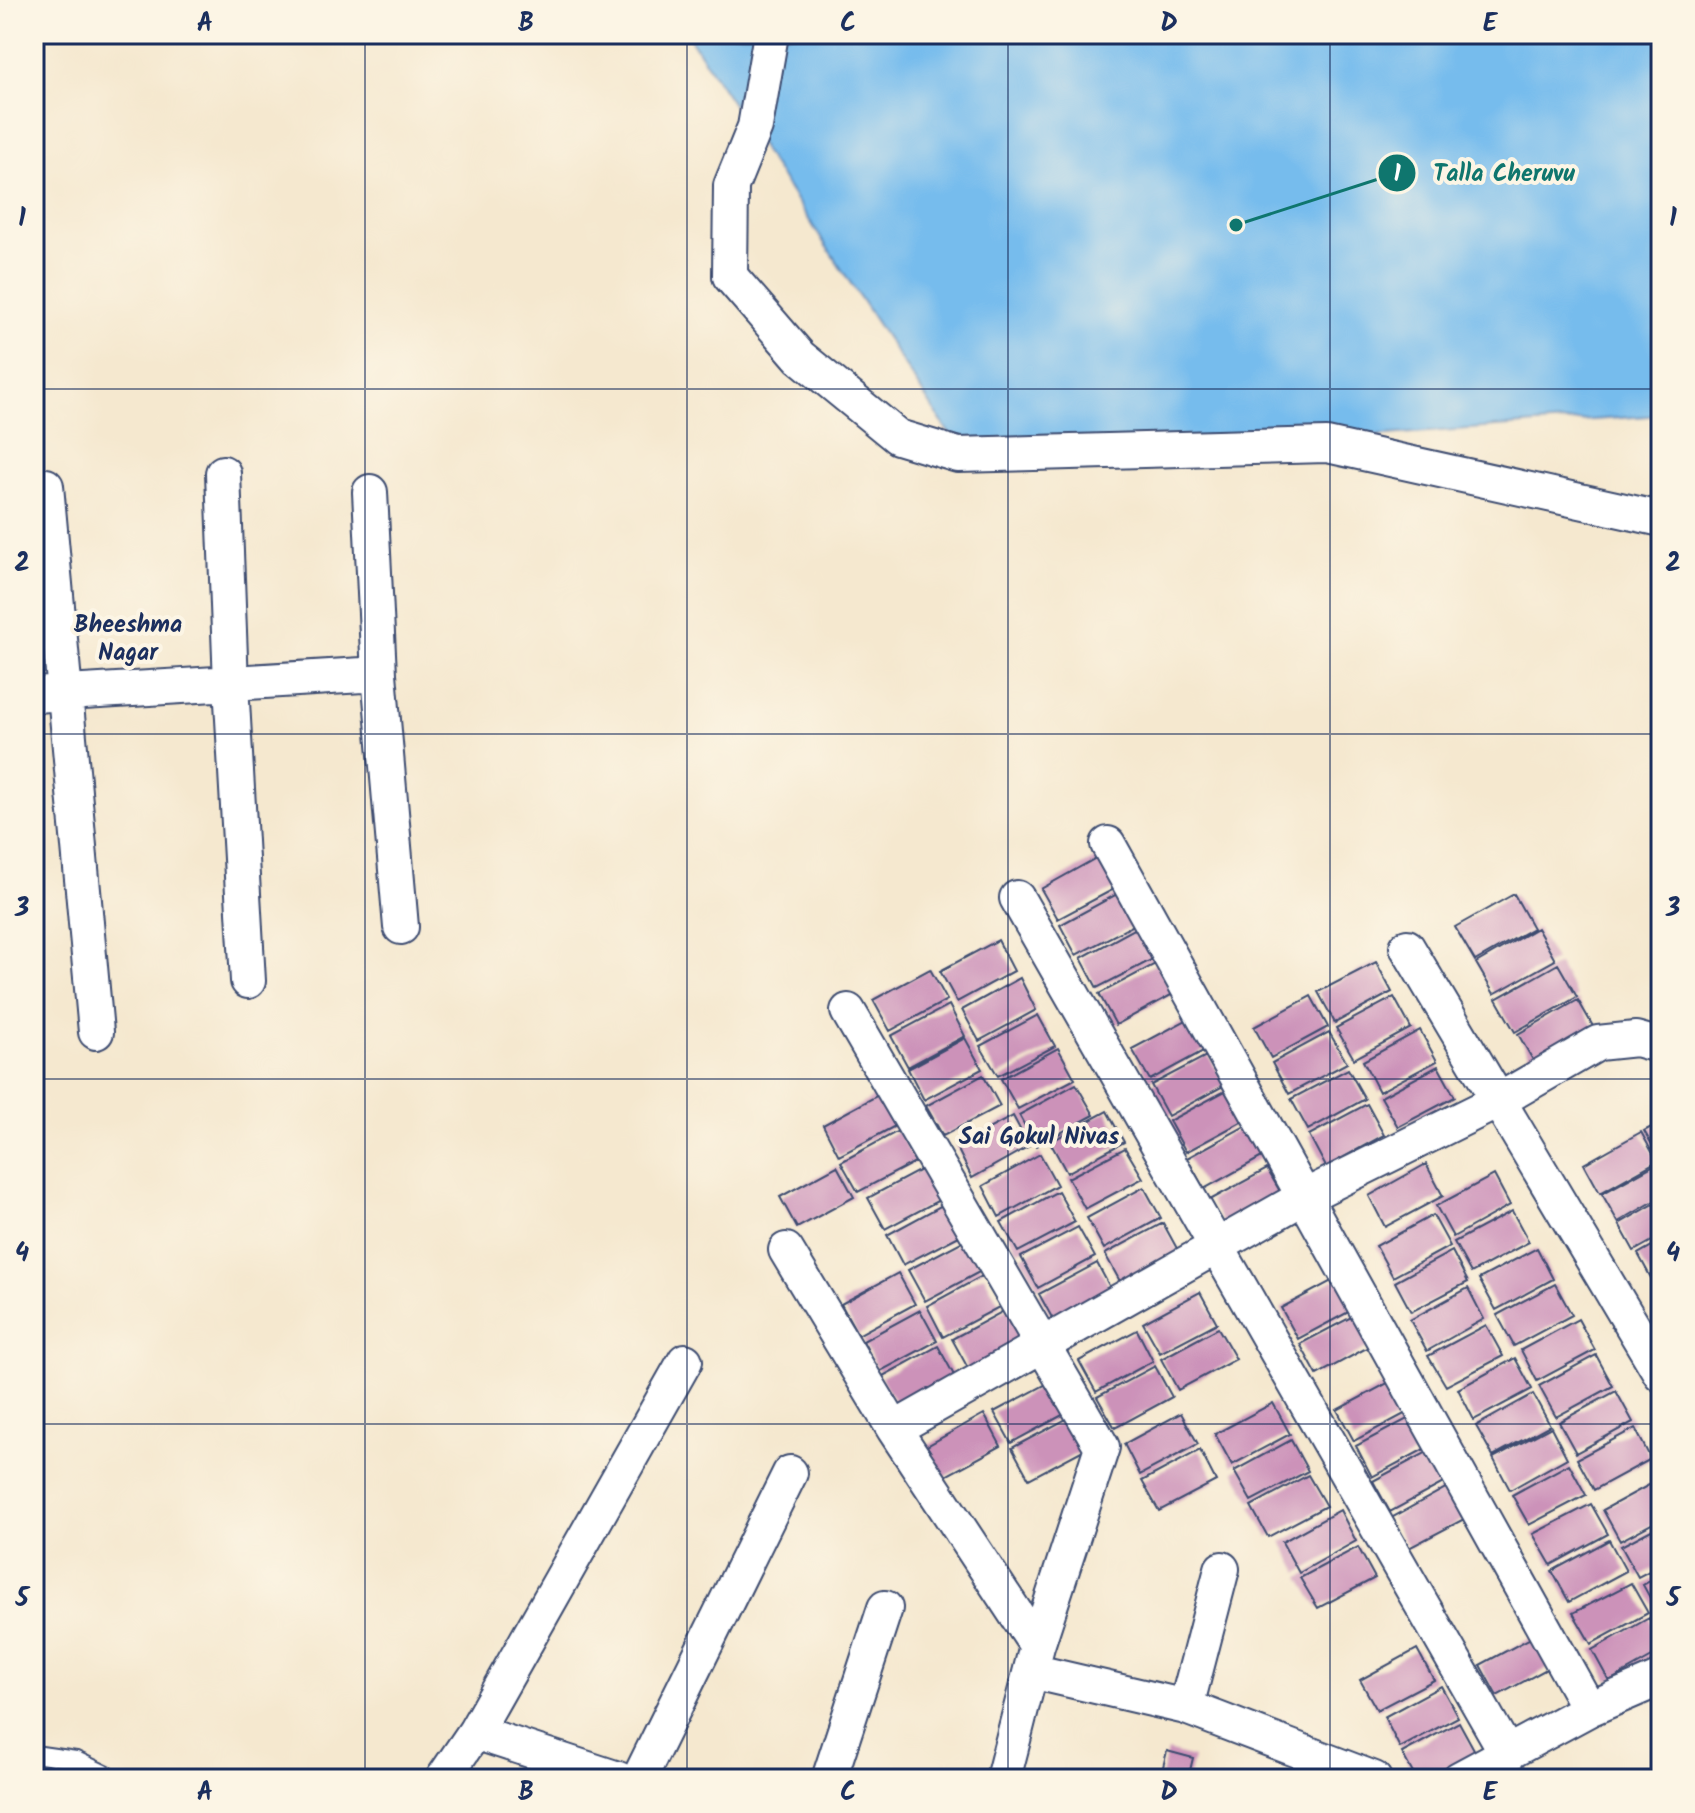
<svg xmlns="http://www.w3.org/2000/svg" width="1695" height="1813" font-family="Kalam,sans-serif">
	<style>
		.water { fill: #76bced; stroke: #4876a6; stroke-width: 2 }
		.building { fill: #cc92b9 }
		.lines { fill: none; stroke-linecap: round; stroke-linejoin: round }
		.lane-casing { stroke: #3c4b6f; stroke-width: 20 }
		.street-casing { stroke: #3c4b6f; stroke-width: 38 }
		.lane { stroke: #fff; stroke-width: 16 }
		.street { stroke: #fff; stroke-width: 34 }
		.grid { fill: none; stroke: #1b2f5e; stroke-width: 2; stroke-opacity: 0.55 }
		.labels { text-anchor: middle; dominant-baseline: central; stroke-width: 8; stroke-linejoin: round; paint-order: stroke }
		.neighbourhood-label { font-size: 24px; font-weight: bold; fill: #1b2f5e; stroke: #fcf5e5 }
		.leader { fill: none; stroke: #0f766e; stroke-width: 3 }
		.callout-dot { fill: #0f766e; stroke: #fcf5e5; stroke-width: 3 }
		.mark-label { font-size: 24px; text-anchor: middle; font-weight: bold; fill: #fff }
		.callout-label { font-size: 24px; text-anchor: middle; font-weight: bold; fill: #0f766e; stroke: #fcf5e5; stroke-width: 8; stroke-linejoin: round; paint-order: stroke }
		.neatline { fill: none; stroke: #1b2f5e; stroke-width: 3 }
		.grid-label { font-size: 26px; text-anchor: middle; font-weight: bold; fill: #1b2f5e }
	</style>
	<rect width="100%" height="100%" fill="#fcf5e5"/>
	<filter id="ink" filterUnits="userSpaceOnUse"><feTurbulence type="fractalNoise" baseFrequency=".0125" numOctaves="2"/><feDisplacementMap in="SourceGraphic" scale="16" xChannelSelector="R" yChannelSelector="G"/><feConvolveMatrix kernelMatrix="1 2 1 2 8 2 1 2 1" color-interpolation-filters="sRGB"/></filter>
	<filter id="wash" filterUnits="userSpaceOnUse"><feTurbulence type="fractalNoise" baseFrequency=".006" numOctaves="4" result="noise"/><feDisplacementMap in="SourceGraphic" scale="32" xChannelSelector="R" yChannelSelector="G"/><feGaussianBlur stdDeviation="1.8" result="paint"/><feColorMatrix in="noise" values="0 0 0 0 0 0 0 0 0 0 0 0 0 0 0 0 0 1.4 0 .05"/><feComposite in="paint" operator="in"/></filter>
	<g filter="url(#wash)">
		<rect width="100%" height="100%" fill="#f5e8cf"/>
		<path class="water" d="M687,34H1661V415L970,465Z"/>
		<g id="blocks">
			<path class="building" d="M1098,857L1116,888L1058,919L1041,889Z
				M1117,894L1134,925L1076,955L1060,925Z
				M1514,894L1533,928L1475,961L1455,927Z
				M1138,927L1155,958L1097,988L1081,958Z
				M1537,928L1555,960L1494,994L1476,963Z
				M998,940L1014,971L957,1002L940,971Z
				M1376,962L1392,992L1335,1023L1318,992Z
				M1157,963L1173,994L1116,1025L1099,994Z
				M1558,964L1577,997L1515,1032L1496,999Z
				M930,969L947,1000L890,1031L873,1000Z
				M1020,978L1036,1010L979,1041L962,1010Z
				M1311,996L1328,1027L1271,1058L1254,1027Z
				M1394,997L1411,1028L1354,1059L1336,1028Z
				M1578,1000L1598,1035L1538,1069L1518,1034Z
				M949,1005L965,1036L908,1067L891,1036Z
				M1038,1015L1055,1046L998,1076L980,1046Z
				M1190,1018L1207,1049L1150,1080L1132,1049Z
				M1420,1030L1437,1061L1379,1092L1363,1061Z
				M1329,1032L1347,1063L1289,1094L1272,1063Z
				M965,1038L982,1069L924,1100L908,1069Z
				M1058,1048L1075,1079L1018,1109L1001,1079Z
				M1208,1055L1225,1085L1168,1116L1151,1085Z
				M1438,1066L1455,1097L1398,1127L1381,1097Z
				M1348,1069L1365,1099L1308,1130L1291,1099Z
				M983,1075L1000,1106L943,1136L926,1106Z
				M1076,1084L1094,1115L1036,1146L1019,1115Z
				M1227,1090L1243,1121L1186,1152L1169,1121Z
				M880,1094L897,1125L839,1156L823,1125Z
				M1367,1104L1384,1135L1326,1167L1309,1135Z
				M1107,1111L1124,1142L1067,1173L1050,1142Z
				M1013,1116L1029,1146L972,1178L956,1146Z
				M1661,1122V1160L1644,1131Z
				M1245,1126L1262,1157L1204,1189L1187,1158Z
				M898,1131L915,1162L858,1192L841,1162Z
				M1641,1132L1657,1161L1600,1193L1584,1164Z
				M1125,1148L1143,1178L1085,1209L1068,1178Z
				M1040,1154L1057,1185L999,1217L983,1186Z
				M1658,1163L1661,1167V1197L1618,1222L1602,1194Z
				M1426,1164L1443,1196L1385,1227L1369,1196Z
				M837,1166L854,1197L797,1228L780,1197Z
				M926,1167L943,1198L885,1229L868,1198Z
				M1267,1169L1285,1200L1227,1232L1210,1200Z
				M1494,1175L1510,1205L1453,1237L1436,1206Z
				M1144,1187L1161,1218L1104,1249L1087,1218Z
				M1058,1191L1075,1222L1018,1252L1001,1222Z
				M1661,1200V1236L1634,1251L1619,1224Z
				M944,1204L961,1235L903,1265L887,1235Z
				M1512,1211L1529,1242L1471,1273L1454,1242Z
				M1433,1215L1450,1246L1393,1277L1376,1246Z
				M1163,1223L1180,1254L1122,1285L1105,1254Z
				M1078,1227L1095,1257L1038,1288L1021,1257Z
				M965,1240L983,1270L925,1301L908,1270Z
				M1661,1241V1284L1656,1287L1638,1254Z
				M1537,1248L1553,1279L1496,1310L1479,1279Z
				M1452,1251L1468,1282L1411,1312L1395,1282Z
				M1097,1263L1113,1293L1056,1325L1039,1294Z
				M898,1273L915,1304L858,1335L841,1304Z
				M984,1275L1001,1306L943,1337L927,1306Z
				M1339,1277L1356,1308L1298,1339L1281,1308Z
				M1555,1284L1572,1315L1514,1346L1497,1315Z
				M1468,1288L1484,1319L1427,1351L1410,1320Z
				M1200,1292L1217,1323L1160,1353L1143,1323Z
				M1009,1308L1026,1339L969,1370L952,1339Z
				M920,1310L937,1341L879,1372L863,1341Z
				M1357,1314L1374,1344L1317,1375L1300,1344Z
				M1578,1319L1595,1350L1537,1381L1521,1350Z
				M1486,1325L1503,1356L1446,1386L1428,1356Z
				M1218,1328L1236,1359L1178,1390L1161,1359Z
				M1137,1330L1153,1361L1096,1392L1079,1361Z
				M938,1346L955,1377L898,1408L881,1377Z
				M1596,1355L1613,1386L1556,1417L1539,1386Z
				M1515,1358L1532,1389L1474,1420L1458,1389Z
				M1155,1366L1172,1397L1115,1428L1097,1397Z
				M1395,1379L1412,1410L1354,1441L1337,1410Z
				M1052,1381L1068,1412L1011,1443L994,1412Z
				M1616,1391L1633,1422L1576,1453L1559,1422Z
				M1533,1394L1550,1425L1493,1456L1476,1426Z
				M1273,1403L1290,1434L1232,1465L1215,1434Z
				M1181,1413L1198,1444L1140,1475L1124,1444Z
				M984,1414L1001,1446L944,1477L927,1446Z
				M1413,1416L1430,1446L1372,1477L1356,1446Z
				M1070,1417L1087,1448L1029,1479L1012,1448Z
				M1551,1427L1567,1458L1510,1490L1493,1458Z
				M1635,1428L1651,1459L1594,1490L1577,1459Z
				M1291,1440L1308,1471L1251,1501L1234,1471Z
				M1200,1450L1216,1481L1159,1511L1142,1481Z
				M1431,1450L1447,1481L1390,1512L1373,1481Z
				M1569,1464L1586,1495L1529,1525L1512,1495Z
				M1308,1475L1326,1506L1268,1537L1251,1506Z
				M1660,1479L1661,1519L1620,1541L1603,1510Z
				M1449,1486L1466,1518L1409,1548L1391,1518Z
				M1591,1504L1608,1534L1551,1565L1533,1534Z
				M1340,1510L1356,1541L1299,1573L1282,1542Z
				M1661,1525V1565L1638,1577L1621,1546Z
				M1609,1540L1626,1571L1569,1602L1552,1571Z
				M1358,1547L1375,1578L1318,1608L1300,1578Z
				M1661,1575V1618L1643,1585Z
				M1631,1583L1648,1613L1591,1644L1573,1613Z
				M1649,1618L1661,1640V1652L1609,1681L1592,1650Z
				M1538,1634L1554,1665L1497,1696L1480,1665Z
				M1417,1649L1434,1680L1377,1710L1360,1680Z
				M1441,1686L1458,1717L1400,1748L1384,1717Z
				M1459,1722L1476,1753L1428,1779H1416L1402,1753Z
				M1167,1751L1193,1758L1188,1779H1160Z"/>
		</g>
	</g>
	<g filter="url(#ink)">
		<use href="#blocks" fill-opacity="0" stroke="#3c4b6f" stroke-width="2"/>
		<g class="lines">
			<defs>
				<path id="lane" d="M34,1754L76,1760L116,1779"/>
				<path id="street" d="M771,34L755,127L731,186L730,276L800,357L898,437L958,455L1327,445L1661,519
					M223,473L231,684L248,981
					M46,486L96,1032
					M379,674L401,927
					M34,695L379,674L370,492
					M1108,844L1589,1709
					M1017,898L1508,1755
					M1407,947L1661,1374
					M848,1011L1102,1447L1037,1646L1003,1779
					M786,1250L894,1429L1037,1646
					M894,1429L1304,1197L1498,1101L1598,1043L1636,1039L1661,1046
					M1031,1671L1186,1707L1374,1779
					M1186,1707L1222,1569
					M475,1732L618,1779
					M443,1779L475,1732L685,1361
					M639,1779L790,1473
					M829,1779L885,1608
					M1459,1779L1589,1709L1661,1678"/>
			</defs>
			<use href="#lane" class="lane-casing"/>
			<use href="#street" class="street-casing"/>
			<use href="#lane" class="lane"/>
			<use href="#street" class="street"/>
		</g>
	</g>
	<path class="grid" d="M365,34V1779M687,34V1779M1008,34V1779M1330,34V1779M34,389H1661M34,734H1661M34,1079H1661M34,1424H1661"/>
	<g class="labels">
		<g class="neighbourhood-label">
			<text x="128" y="625">Bheeshma<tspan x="128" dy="28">Nagar</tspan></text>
			<text x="1039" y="1137">Sai Gokul Nivas</text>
		</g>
	</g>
	<path class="leader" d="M1236 225L1397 173"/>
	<g class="callout-dot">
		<circle cx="1236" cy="225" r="8"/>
		<circle cx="1397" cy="173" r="20"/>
	</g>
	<g class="mark-label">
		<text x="1397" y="181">1</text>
	</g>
	<g class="callout-label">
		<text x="1504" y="181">Talla Cheruvu</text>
	</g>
	<rect width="1695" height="1813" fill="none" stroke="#fcf5e5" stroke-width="88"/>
	<rect x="44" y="44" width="1607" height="1725" class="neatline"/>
	<g class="grid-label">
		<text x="205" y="31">A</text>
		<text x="526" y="31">B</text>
		<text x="848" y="31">C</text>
		<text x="1169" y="31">D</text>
		<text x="1490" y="31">E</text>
		<text x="22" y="226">1</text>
		<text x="1673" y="226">1</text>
		<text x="22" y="571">2</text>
		<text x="1673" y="571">2</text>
		<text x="22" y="916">3</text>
		<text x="1673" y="916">3</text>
		<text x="22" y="1261">4</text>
		<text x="1673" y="1261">4</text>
		<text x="22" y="1606">5</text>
		<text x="1673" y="1606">5</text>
		<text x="205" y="1800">A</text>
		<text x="526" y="1800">B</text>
		<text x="848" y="1800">C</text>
		<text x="1169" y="1800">D</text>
		<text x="1490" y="1800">E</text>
	</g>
</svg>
